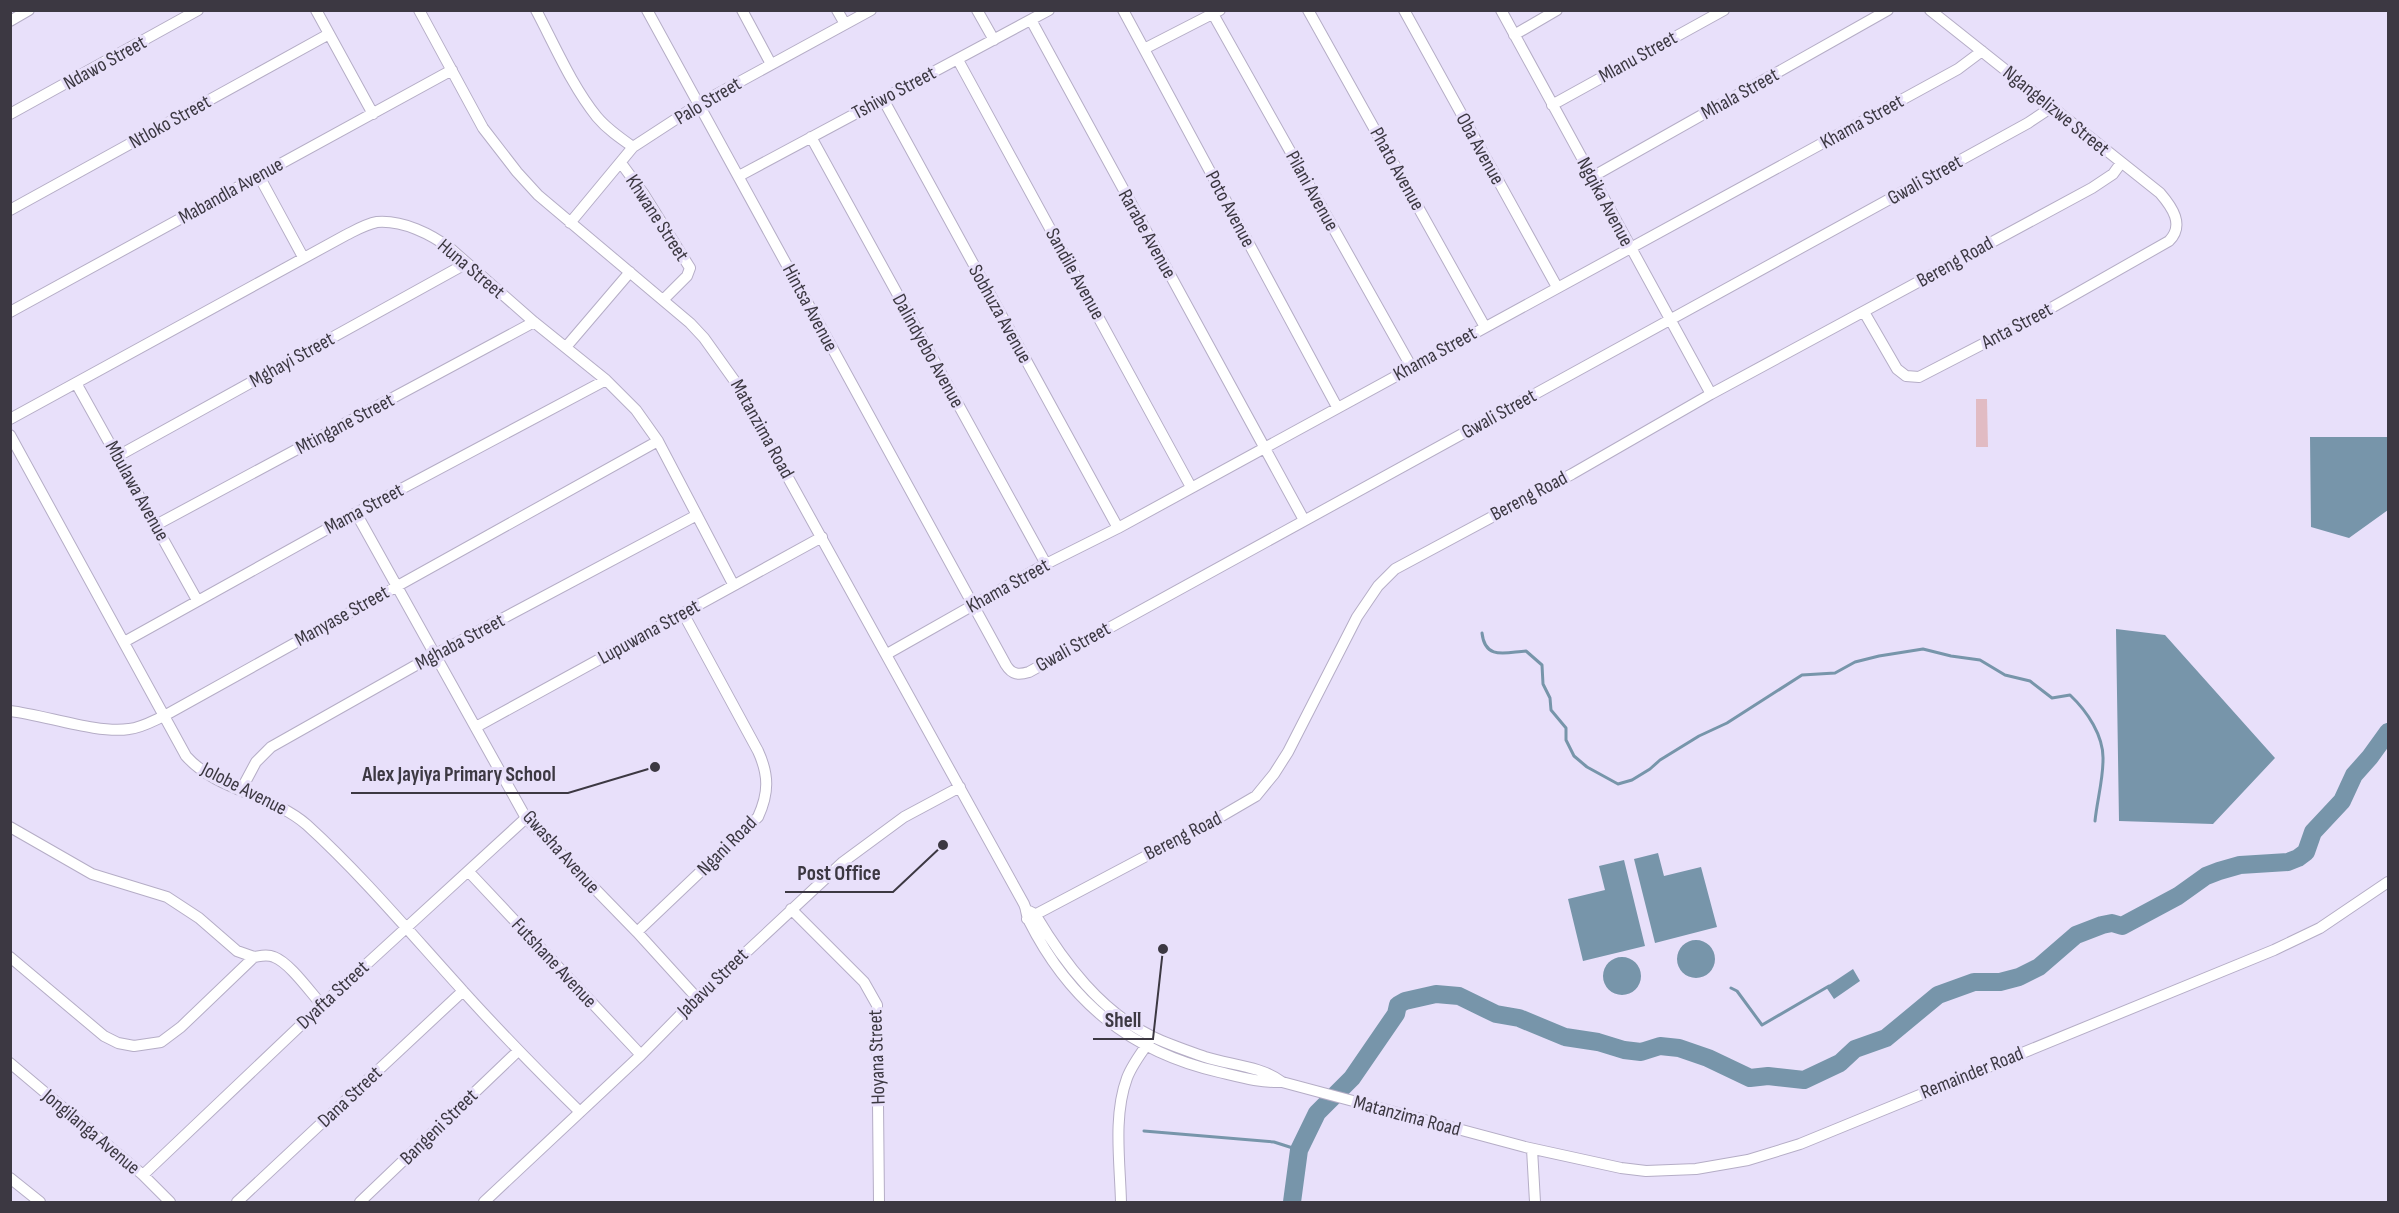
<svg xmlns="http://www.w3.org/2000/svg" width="2399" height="1213" font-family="'Sofia Sans Condensed',sans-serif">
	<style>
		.green { fill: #e1bbc3 }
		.water { fill: #7795aa }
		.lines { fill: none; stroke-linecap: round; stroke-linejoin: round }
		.stream { stroke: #7795aa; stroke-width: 3 }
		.river { stroke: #7795aa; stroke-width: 18 }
		.minor-casing { stroke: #b5adc6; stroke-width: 12 }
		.minor { stroke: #fff; stroke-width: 10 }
		.labels { text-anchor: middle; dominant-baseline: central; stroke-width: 6; stroke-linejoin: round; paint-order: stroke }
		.street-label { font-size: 20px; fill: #3c3842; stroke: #e8e0fa }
		.leader { fill: none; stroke: #3c3842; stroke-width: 2 }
		.callout-dot { fill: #3c3842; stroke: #e8e0fa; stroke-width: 2 }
		.callout-label { font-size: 21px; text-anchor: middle; font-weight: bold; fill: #3c3842; stroke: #e8e0fa; stroke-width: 6; stroke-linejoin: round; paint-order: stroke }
	</style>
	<rect width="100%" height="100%" fill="#e8e0fa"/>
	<path class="green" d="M1976,399H1987L1988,447H1976Z"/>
	<path class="water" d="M2310,437H2388V510L2349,538L2311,527Z
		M2116,629L2165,635L2275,758L2213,824L2119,821Z
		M1658,853L1664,876L1701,867L1717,927L1655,943L1634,859Z
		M1624,860L1645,946L1583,961L1568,899L1605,890L1599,866Z
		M1677 959a19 19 0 1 1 38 0a19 19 0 1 1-38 0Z
		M1603 976a19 19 0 1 1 38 0a19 19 0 1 1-38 0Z
		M1853,969L1860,981L1834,999L1826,987Z"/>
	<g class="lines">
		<path class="stream" d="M1482,633C1485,661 1507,652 1526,651L1542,665L1543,684L1550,698L1551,710L1566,728V740L1574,756L1587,767L1618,784L1632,780L1650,769L1660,760L1699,736L1727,723L1802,675L1835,673L1855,662L1879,656L1923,649L1951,656L1980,660L2005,675L2030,681L2052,698L2070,695C2087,711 2104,736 2103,760C2103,780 2097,801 2095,821
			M1731,988L1737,991L1762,1025L1829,986
			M1144,1131L1274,1142L1299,1150"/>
		<path class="river" d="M1292,1202L1299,1150L1317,1113L1352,1078L1396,1014L1398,1005L1405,1001L1436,994L1459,996L1496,1014L1519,1018L1565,1037L1598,1042L1624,1050L1641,1052L1660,1046L1679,1048L1708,1058L1750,1078L1768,1076L1804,1080L1840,1063L1855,1049L1886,1038L1938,995L1974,982H2000L2019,977L2039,967L2076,935L2102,925L2112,923L2122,926L2178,896L2206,876L2219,871L2240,865L2288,862L2298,858L2306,852L2313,832L2342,801L2354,775L2370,757L2388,732"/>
		<defs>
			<path id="minor" d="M316,10L373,114
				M419,10L483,128L517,172L538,195L690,323L704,338L734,380L1024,904C1027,910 1026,916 1029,921C1070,1002 1131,1052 1219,1072C1240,1077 1261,1083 1282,1082L1525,1147L1621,1168L1646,1171L1696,1169L1748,1160L1800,1144L2274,950L2320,928L2388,882
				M536,10C555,46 572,86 597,117C607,129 620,138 633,147
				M647,10L1006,665C1012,675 1019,675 1029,672L2028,123L2052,107
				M742,10L771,64
				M837,10L845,24
				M977,10L994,40
				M1123,10L1337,407
				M1308,10L1485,327
				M1404,10L1557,287
				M1501,10L1711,394
				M1213,14L1412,368
				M1031,20L1304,520
				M10,21L29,10
				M1514,35L1557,10
				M1144,49L1220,10
				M958,60L1191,487
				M883,99L1118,528
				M1552,105L1724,10
				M10,114L198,10
				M811,137L1046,564
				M621,163L643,193L690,268L687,276L663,300
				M259,176L303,257
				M739,176L1049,10
				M1592,177L1888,10
				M10,210L329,34
				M570,223L633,147L699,104L871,10
				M10,312L452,70
				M1864,312L1897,369L1906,376L1919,377L2037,316L2169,241C2185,225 2172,207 2160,193L1930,10
				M566,347L630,272
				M76,383L197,600
				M10,419L346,235C356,230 366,224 377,222C403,220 431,234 451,249L534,322L606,380L636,410L658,441L733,584
				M10,435L186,756C218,792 272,794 307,825C363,876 412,935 463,991C501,1033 540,1073 580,1112
				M118,456L467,263
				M356,513L526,818L637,932L697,998
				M156,525L534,322
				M124,642L356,513L606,380
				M887,654L1046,564L1118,528L1832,138L1958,69L1982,51
				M10,711C45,715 97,734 129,729C141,728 153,721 164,716L658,441
				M476,727L822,537
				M241,790L256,762L271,747L434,655L697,515
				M10,827L92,874L167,897L199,918L237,951L254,957
				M469,872L641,1055
				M791,909L864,982L877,1005L879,1202
				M1029,911L1035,914C1064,963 1101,1012 1153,1037C1170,1045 1188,1051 1205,1057C1230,1065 1261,1066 1282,1082
				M1027,919L1220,817L1256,796L1274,774L1288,752L1357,617L1378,586L1395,569L1572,474L1711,394L2092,188L2113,174L2121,163
				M637,932L758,817C769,793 769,775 758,751L683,613
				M10,957L104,1036L118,1043L134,1046L161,1042L181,1027L254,957C261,956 267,954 274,957C290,963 310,992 322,1005
				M10,1063L143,1175L170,1202
				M1532,1149L1535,1202
				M143,1175L322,1005L526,818
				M10,1178L40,1202
				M237,1202L463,991
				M360,1202L518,1051
				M484,1202L641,1055L697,998L843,862L904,817L960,787
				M1121,1202C1120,1162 1113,1116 1127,1078C1132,1065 1141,1053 1149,1042"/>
		</defs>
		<use href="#minor" class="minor-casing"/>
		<use href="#minor" class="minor"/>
	</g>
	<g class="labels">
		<g class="street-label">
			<text transform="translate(1638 57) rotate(-29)">Mlanu Street</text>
			<text transform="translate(105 63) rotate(-29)">Ndawo Street</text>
			<text transform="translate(894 93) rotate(-28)">Tshiwo Street</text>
			<text transform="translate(1740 94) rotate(-29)">Mhala Street</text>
			<text transform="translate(708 101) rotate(-31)">Palo Street</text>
			<text transform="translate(2056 111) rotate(39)">Ngangelizwe Street</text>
			<text transform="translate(170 122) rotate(-29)">Ntloko Street</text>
			<text transform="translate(1862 122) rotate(-29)">Khama Street</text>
			<text transform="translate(1480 149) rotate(61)">Oba Avenue</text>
			<text transform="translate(1397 169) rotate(61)">Phato Avenue</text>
			<text transform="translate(1925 180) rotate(-29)">Gwali Street</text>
			<text transform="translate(231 191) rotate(-29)">Mabandla Avenue</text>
			<text transform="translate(1312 191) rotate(61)">Pilani Avenue</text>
			<text transform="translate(1605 202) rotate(62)">Ngqika Avenue</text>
			<text transform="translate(1230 209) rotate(62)">Poto Avenue</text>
			<text transform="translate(657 218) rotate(57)">Khwane Street</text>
			<text transform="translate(1147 234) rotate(61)">Rarabe Avenue</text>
			<text transform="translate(1955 262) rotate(-29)">Bereng Road</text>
			<text transform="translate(471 269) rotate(40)">Huna Street</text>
			<text transform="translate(1075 274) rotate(61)">Sandile Avenue</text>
			<text transform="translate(810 308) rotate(62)">Hintsa Avenue</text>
			<text transform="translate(1000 314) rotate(61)">Sobhuza Avenue</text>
			<text transform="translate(2017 326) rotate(-28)">Anta Street</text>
			<text transform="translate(928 351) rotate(61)">Dalindyebo Avenue</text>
			<text transform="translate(1435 354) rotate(-29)">Khama Street</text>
			<text transform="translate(292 360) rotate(-29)">Mghayi Street</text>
			<text transform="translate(1499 414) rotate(-29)">Gwali Street</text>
			<text transform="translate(345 424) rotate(-28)">Mtingane Street</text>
			<text transform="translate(762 429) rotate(61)">Matanzima Road</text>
			<text transform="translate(137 491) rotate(61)">Mbulawa Avenue</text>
			<text transform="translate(1529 496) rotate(-28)">Bereng Road</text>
			<text transform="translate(364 509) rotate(-28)">Mama Street</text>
			<text transform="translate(1008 586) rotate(-29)">Khama Street</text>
			<text transform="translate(342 616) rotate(-29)">Manyase Street</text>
			<text transform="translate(649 632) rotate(-29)">Lupuwana Street</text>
			<text transform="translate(460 642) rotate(-28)">Mghaba Street</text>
			<text transform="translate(1073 647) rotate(-29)">Gwali Street</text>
			<text transform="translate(244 789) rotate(27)">Jolobe Avenue</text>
			<text transform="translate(1183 836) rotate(-27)">Bereng Road</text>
			<text transform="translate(727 846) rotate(-45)">Ngani Road</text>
			<text transform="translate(561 852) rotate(48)">Gwasha Avenue</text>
			<text transform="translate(554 963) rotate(47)">Futshane Avenue</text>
			<text transform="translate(713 983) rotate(-44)">Jabavu Street</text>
			<text transform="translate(333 995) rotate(-43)">Dyafta Street</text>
			<text transform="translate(877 1057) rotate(-92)">Hoyana Street</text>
			<text transform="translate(1972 1073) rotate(-22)">Remainder Road</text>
			<text transform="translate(350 1097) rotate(-43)">Dana Street</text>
			<text transform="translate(1407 1116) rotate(15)">Matanzima Road</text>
			<text transform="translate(439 1127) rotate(-44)">Bangeni Street</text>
			<text transform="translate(91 1132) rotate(40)">Jongilanga Avenue</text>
		</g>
	</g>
	<path class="leader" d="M655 767L568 793H351M943 845L893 892H785M1163 949L1153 1039H1093"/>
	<g class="callout-dot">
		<circle cx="655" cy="767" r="6"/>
		<circle cx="943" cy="845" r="6"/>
		<circle cx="1163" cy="949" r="6"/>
	</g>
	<g class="callout-label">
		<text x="459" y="781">Alex Jayiya Primary School</text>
		<text x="839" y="880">Post Office</text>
		<text x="1123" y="1027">Shell</text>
	</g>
	<rect width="2399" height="1213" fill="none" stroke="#3c3842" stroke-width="24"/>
</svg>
